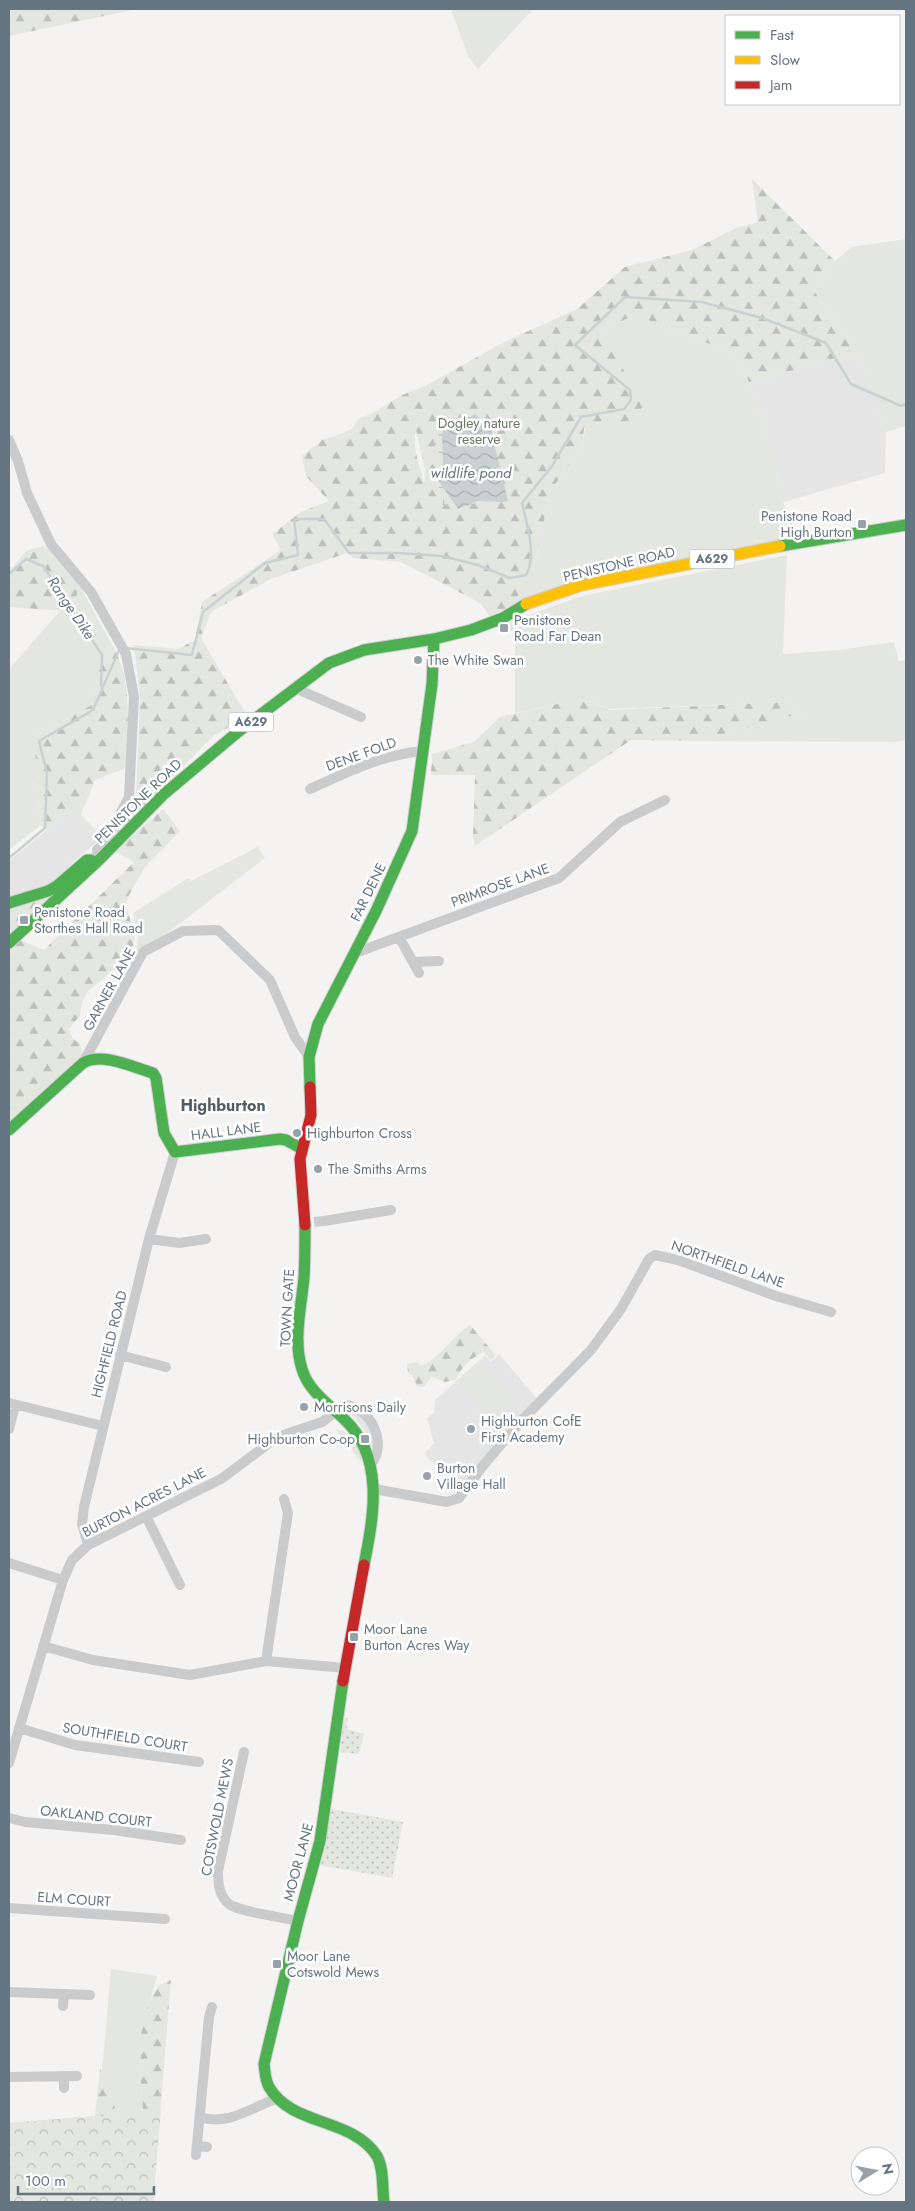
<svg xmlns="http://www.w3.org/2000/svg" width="915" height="2211" font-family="Jost,sans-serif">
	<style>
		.built { fill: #e4e5e4 }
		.grass { fill: #e4e6e0 }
		.forest { fill: url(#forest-firs); fill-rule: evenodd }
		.wetland { fill: url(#wetland-marsh) }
		.park { fill: url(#park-crowns) }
		.garden { fill: url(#garden-dots) }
		.water { fill: url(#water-waves) }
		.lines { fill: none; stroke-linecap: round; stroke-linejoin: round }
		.stream { stroke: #c9d1d3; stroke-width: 2.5 }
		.street-tunnel { stroke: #c9cdd0; stroke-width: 10; stroke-dasharray: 10 5; stroke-linecap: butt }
		.fast-casing { stroke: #d0d1d2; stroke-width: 13 }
		.slow-casing { stroke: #d0d1d2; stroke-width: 13 }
		.jam-casing { stroke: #d0d1d2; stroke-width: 13 }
		.street { stroke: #cacbcc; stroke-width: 10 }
		.fast { stroke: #4caf50; stroke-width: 11 }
		.slow { stroke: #ffc107; stroke-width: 11 }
		.jam { stroke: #c62828; stroke-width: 11 }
		.poi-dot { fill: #97a1a9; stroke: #fff; stroke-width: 2 }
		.labels { text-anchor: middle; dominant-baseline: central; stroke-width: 5; stroke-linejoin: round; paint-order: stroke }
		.shield { fill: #fff; stroke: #939ea7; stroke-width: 1 }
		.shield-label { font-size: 12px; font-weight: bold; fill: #657581 }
		.park-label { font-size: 14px; fill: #687863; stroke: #fff }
		.poi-label { font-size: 14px; fill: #657581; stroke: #fff; text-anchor: start }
		.street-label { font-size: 14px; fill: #657581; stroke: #fff }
		.water-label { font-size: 15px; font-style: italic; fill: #60777e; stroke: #fff }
		.quarter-label { font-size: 16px; font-weight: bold; fill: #525e66; stroke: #fff }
	</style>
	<defs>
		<pattern id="forest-firs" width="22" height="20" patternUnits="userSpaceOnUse" patternTransform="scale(1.25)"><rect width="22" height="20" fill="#e4e6e0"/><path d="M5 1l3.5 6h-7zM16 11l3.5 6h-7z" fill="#bcbfbb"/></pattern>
		<pattern id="wetland-marsh" width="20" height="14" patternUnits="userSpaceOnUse" patternTransform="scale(1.25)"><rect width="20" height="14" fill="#e4e6e0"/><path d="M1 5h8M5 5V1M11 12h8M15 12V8" fill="none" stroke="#bcbfbb"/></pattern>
		<pattern id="park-crowns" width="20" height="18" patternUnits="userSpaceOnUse" patternTransform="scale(1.25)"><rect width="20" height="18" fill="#e4e6e0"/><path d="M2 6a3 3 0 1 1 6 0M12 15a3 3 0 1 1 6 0" fill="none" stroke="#bcbfbb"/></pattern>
		<pattern id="garden-dots" width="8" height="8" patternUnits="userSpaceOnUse" patternTransform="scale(1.25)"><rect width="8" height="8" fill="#e4e6e0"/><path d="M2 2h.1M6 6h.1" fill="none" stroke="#bcbfbb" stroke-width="1.8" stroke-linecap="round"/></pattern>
		<pattern id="water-waves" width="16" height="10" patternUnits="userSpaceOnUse" patternTransform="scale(1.25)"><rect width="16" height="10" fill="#c9d1d3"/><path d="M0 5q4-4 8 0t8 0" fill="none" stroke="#a7aeb1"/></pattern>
	</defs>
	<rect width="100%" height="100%" fill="#f4f3f2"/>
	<path class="built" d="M858,353L886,432L885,473L783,502L767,434L749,382Z
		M74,808L103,837L73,862L52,885L9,898V861Z
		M499,1354L538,1400L460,1489L424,1454L434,1443L427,1418L434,1412L435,1400L485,1355L491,1362Z"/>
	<path class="grass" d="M451,9H533L478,69L468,56Z
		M906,239V426L886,432L858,353L814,291L835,261L852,247Z
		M635,315L733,353L749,382L767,434L783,502L793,524L785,540L519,602L518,585L530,575L535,565L550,491L582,449L600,331Z
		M787,555L783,654L839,650L894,642L899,661L906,660V740L894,742L697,741L802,713L788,702L610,709L579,699L515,713V633L501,625L582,596Z
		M80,586L112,645L97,675L90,706L34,737L41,825L9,850V669L59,612C70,609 77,597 80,586Z
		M258,847L265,858L135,958L138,938L133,913L188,878L191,881Z
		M480,1362L515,1399L494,1419L459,1382Z
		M347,1408C372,1420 374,1433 373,1458L367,1434Z
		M335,1429L344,1431L361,1451L362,1463Z
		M111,1969L157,1976L141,2034L140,2068L143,2113L95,2116L103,2061Z"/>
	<path class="forest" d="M9,9H137L9,36Z
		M752,179L835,261L814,291L858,353L749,382L733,353L635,315L600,331L645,405L628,421L584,428L582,449L550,491L535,565L530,575L518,585L519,602L491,618L480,603L401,562L353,558L347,553L271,579L211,612L201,638L247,716L212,737L116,834L136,797L140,698L134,645L178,649L195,640L202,602L281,550L272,534L301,512L329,501L306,476L302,456L322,440L341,434L353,428L358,419L373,413L402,395L427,385L504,342L577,309L625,267L692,250L736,228L758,222ZM416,430L425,471L424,484C421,467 411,447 416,430Z
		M43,546L54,552L80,586L76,597L64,611L9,607V568L13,567L26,551Z
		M112,645C134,681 127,727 126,768L95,780L80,817L73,809L47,830L41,825L34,737L90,706L97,675Z
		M579,699L611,710L788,702L802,713L697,741L631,740L475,846L473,838L475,775H431L432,754L474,742L500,717Z
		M163,809L180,831L145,867L129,895L126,905L135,936L132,951L127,959L88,991L82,1003L80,1016L74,1022L69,1030L73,1039L80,1043L82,1052L79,1060L9,1124V950L20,940L44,950L134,862L115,851Z
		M51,895L9,936V907Z
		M470,1325L494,1353L495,1356L493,1359L491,1360L483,1352L470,1360L461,1370L456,1380L445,1382L432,1377L424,1387L417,1386L412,1375L408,1373L407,1364L417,1362L421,1365C434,1364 455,1334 470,1325Z
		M171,1980L153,2202H133L123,2145L143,2112L140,2068L141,2034L147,2007L159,1985Z
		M100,2069C112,2087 117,2102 114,2123H9L95,2116Z"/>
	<path class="wetland" d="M464,416L471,418L443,471L437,459L433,435C445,429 452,420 464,416Z
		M437,480L442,481L483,499C466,508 459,510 441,504L432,489Z"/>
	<path class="park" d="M161,2111L153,2202H9V2123Z"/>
	<path class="garden" d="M344,1718H348L347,1729L364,1734L359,1754L340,1752Z
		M331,1809L403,1822L392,1878L320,1865Z"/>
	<path class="water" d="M475,414L491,430L508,501L501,502L478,501L458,509L438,480L443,463L442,433Z"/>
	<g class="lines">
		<path class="stream" d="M9,574L26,559L43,566L102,655L101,686
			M125,648L192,655L203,612L265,563L298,555L294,519H324L349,553H398L442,556L478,565L510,578L526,575C537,556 527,524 522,503L552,466L581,417L624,409L631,400L630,390L575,345L625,297L702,302L762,318L826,343L851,384L901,406L906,404
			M9,858L45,828L47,773L39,741L93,710L120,648"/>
		<path class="street-tunnel" d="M314,1222L324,1221"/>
		<defs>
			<path id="fast" d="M780,546L906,525
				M9,903L48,891L57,886L87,860H91
				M9,943L99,860L164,794L239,731L329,663L364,650L434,639L471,630L503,618L526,604
				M310,1087L309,1057L318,1024L376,911L412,831L432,684L434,639
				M9,1130L83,1063C103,1052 132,1067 153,1073L156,1078L164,1133L175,1152L280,1139L286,1140L302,1149
				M305,1225C305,1243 305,1261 304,1278C301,1308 293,1341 302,1369C308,1390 328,1404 343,1418C385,1456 374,1515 364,1565
				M343,1681L320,1841L298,1921L264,2064C265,2071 265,2080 269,2087C292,2127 352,2117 377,2156C384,2169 382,2187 384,2202"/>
			<path id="slow" d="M526,604L582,585L780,546"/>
			<path id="jam" d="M305,1225L300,1159L311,1115L310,1087
				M343,1681L364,1565"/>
		</defs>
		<use href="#fast" class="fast-casing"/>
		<use href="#slow" class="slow-casing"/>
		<use href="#jam" class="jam-casing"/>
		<path class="street" d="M9,440L18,461L27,493L51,544L91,592L126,654L134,697L129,797L106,840L97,850L99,859
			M295,688L361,717
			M310,789C347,772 382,755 422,751
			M399,937L419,973
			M355,953L559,878L620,822L665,800
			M413,962L439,961
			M83,1063L143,952L183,931L218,930L270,980L295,1037L309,1057
			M324,1221L391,1210
			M149,1239L179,1243L206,1239
			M120,1355L166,1367
			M9,1403L103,1426
			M9,1429L15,1405
			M374,1489L447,1502L459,1498L482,1467L519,1423L591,1350L621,1309L649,1259L655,1255L678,1260L776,1296L831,1312
			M146,1516L180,1585
			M88,1545L82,1524L84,1507L149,1239L175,1152
			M9,1563L63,1580
			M43,1646L93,1660L190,1675L266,1661L345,1668
			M266,1661L288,1513L284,1499
			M19,1728L75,1745L199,1762
			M244,1752L218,1871C218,1883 219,1896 229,1904C239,1912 282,1917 298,1921
			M9,1763L63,1580L72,1560L88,1545L221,1479L272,1441L286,1434L322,1422L345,1405C371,1407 388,1444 371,1464
			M9,1818L25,1822L114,1830L181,1840
			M9,1908L165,1919
			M9,1992L90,1995
			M63,2006L64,1994
			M9,2077L77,2076
			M64,2088V2076
			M200,2117C228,2126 250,2108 276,2099
			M197,2146L207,2147
			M196,2155L209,2017L212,2007"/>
		<use href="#fast" class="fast"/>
		<use href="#slow" class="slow"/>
		<use href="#jam" class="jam"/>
	</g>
	<g class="poi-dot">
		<rect x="857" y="519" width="10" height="10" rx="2.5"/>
		<rect x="499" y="623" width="10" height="10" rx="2.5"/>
		<circle cx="418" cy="660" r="5"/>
		<rect x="19" y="915" width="10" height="10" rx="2.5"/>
		<circle cx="297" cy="1133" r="5"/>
		<circle cx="318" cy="1169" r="5"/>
		<circle cx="304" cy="1407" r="5"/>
		<circle cx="471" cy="1429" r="5"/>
		<rect x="360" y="1434" width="10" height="10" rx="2.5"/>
		<circle cx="427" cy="1476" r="5"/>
		<rect x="349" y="1632" width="10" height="10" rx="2.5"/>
		<rect x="272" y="1959" width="10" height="10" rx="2.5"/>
	</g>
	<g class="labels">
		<g class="shield">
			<rect x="689.5" y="549.5" width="45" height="19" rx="4"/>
			<rect x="228.5" y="712.5" width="45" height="19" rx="4"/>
		</g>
		<g class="shield-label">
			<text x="712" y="559">A629</text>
			<text x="251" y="722">A629</text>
		</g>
		<g class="park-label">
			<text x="479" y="423">Dogley nature<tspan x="479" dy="16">reserve</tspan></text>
		</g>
		<g class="poi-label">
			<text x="852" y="516" text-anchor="end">Penistone Road<tspan x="852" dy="16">High Burton</tspan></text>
			<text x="514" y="620">Penistone<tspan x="514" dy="16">Road Far Dean</tspan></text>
			<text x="428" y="660">The White Swan</text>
			<text x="34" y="912">Penistone Road<tspan x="34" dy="16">Storthes Hall Road</tspan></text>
			<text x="307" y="1133">Highburton Cross</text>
			<text x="328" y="1169">The Smiths Arms</text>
			<text x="314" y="1407">Morrisons Daily</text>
			<text x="481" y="1421">Highburton CofE<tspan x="481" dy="16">First Academy</tspan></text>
			<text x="355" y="1439" text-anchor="end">Highburton Co-op</text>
			<text x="437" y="1468">Burton<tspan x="437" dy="16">Village Hall</tspan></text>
			<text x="364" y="1629">Moor Lane<tspan x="364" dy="16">Burton Acres Way</tspan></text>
			<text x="287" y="1956">Moor Lane<tspan x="287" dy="16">Cotswold Mews</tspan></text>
		</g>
		<g class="street-label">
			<text transform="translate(619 564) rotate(-13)">PENISTONE ROAD</text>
			<text transform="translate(361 754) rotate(-20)">DENE FOLD</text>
			<text transform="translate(138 801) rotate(-44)">PENISTONE ROAD</text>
			<text transform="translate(500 885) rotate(-20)">PRIMROSE LANE</text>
			<text transform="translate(368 892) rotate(-64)">FAR DENE</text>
			<text transform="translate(109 989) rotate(-61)">GARNER LANE</text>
			<text transform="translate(226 1131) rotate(-7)">HALL LANE</text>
			<text transform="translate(728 1264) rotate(19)">NORTHFIELD LANE</text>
			<text transform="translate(287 1308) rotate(-87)">TOWN GATE</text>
			<text transform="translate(109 1344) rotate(-76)">HIGHFIELD ROAD</text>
			<text transform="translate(144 1502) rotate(-27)">BURTON ACRES LANE</text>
			<text transform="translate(125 1737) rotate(9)">SOUTHFIELD COURT</text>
			<text transform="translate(96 1816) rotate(6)">OAKLAND COURT</text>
			<text transform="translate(217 1817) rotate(-79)">COTSWOLD MEWS</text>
			<text transform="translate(298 1862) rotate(-75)">MOOR LANE</text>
			<text transform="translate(74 1899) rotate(4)">ELM COURT</text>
		</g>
		<g class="water-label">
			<text x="471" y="473">wildlife pond</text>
			<text transform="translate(71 608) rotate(56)">Range Dike</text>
		</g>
		<g class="quarter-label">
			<text x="223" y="1105">Highburton</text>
		</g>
	</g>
	<rect width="915" height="2211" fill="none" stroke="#657581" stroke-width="20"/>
	<rect x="725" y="15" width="175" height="90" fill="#ffffff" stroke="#c1c8cd"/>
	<rect x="735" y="31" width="25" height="8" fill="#4caf50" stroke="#c1c8cd"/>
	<text x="770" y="40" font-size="15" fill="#657581">Fast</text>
	<rect x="735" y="56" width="25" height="8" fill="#ffc107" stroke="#c1c8cd"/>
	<text x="770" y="65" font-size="15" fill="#657581">Slow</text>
	<rect x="735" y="81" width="25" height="8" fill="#c62828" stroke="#c1c8cd"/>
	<text x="770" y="90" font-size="15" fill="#657581">Jam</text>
	<g transform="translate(875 2171) rotate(80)"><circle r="24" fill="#ffffff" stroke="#c1c8cd"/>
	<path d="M0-4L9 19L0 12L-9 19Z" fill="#97a1a9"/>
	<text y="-8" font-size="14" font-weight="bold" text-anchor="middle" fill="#657581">N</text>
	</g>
	<path d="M18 2186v8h136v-8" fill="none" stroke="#657581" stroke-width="2.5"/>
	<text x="25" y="2186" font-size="15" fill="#657581" stroke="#ffffff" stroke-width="4" paint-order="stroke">100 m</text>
</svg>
